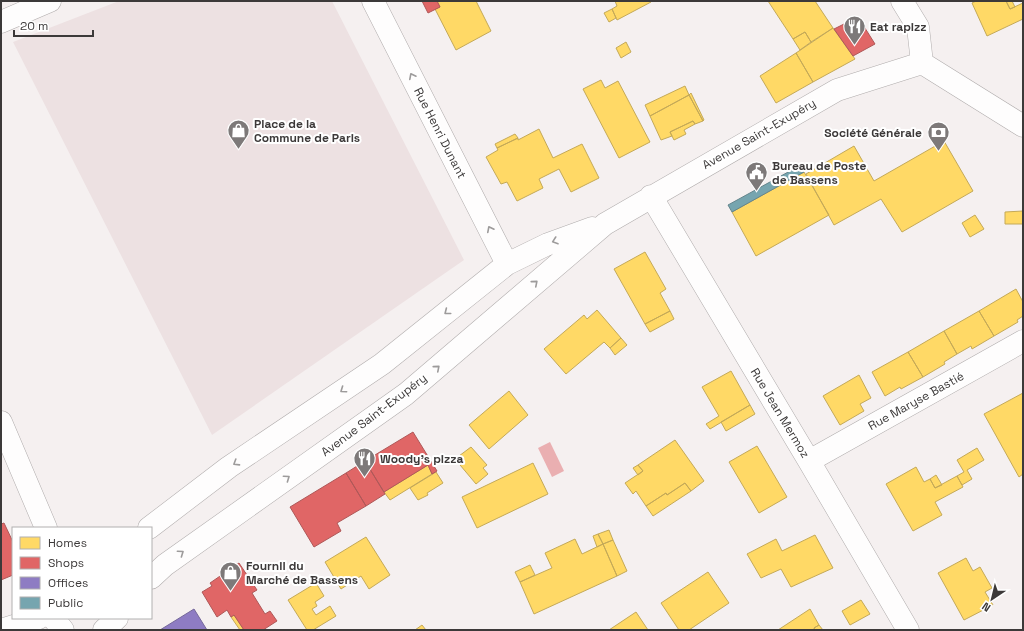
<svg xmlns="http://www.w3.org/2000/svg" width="1024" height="631" font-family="'Space Grotesk',sans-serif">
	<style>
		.built { fill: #ede1e2 }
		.water { fill: #eaafb1 }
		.homes { fill: #ffd966; stroke: #c4a958 }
		.shops { fill: #e06666; stroke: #af5858 }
		.offices { fill: #8e7cc3; stroke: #75689a }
		.public { fill: #76a5af; stroke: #65858c }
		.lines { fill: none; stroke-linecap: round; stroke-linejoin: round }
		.minor-casing { stroke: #b0acac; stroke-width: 23 }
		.minor { stroke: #fefdfd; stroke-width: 22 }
		.oneway { stroke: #9d9b9b }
		.labels { text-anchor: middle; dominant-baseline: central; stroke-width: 4; stroke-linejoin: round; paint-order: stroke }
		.poi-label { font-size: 12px; font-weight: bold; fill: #3c3939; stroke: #fff; text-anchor: start }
		.street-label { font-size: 12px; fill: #3c3939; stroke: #fff }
	</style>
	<rect width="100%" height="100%" fill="#f5f0f0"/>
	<path class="built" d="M119,1H332L464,260L212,435L13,42Z"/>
	<path class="water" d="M550,442L564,471L552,477L538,448Z"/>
	<path class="homes" d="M437,1H476L491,31L456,50L435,9L440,7Z
		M615,1H651V2L617,20L612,9L617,6Z
		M768,1H815L833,28L811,42L805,32L793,39Z
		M976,1H1006L1010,9L1023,3V19L987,36L972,3Z
		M1006,1H1012L1015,7L1010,9Z
		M612,9L616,18L609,22L604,13Z
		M833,28L855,59L813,82L796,53Z
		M805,32L811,42L800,50L793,39Z
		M626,42L631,52L621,58L616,48Z
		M796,53L813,82L776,103L760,76Z
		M601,80L605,88L618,81L650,142L619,158L583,89Z
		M685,86L689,95L650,116L645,105Z
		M691,93L704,120L703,121L689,95Z
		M689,95L703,121L695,124L693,121L672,131L670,132L672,136L661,140L650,116Z
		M693,121L695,124L684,130L686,134L674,140L670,132Z
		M539,129L553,158L582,144L599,178L571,192L559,169L539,179L543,188L517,201L507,182L501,184L486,157L498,150L497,148L518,138V140Z
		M515,134L518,138L497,148L495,144Z
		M944,141L973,191L902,232L881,199L834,225L806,174L854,146L874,181Z
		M804,172L829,215L756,256L732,212Z
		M1023,211V224H1005V212Z
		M975,215L984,229L970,237L962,223Z
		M645,252L666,289L660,293L670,311L645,324L614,269Z
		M1016,289L1023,302V316L1017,320L1018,322L994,336L979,311Z
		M597,310L621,338L610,348L604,342L566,374L544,349L584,315L587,319Z
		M670,311L674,319L650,332L645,324Z
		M979,311L994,336L972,349L971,346L957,354L944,331Z
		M944,331L957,354L944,362L945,364L923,377L908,352Z
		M621,338L627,345L615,355L610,348Z
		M908,352L923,377L901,389L900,387L885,396L872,372Z
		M731,371L750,405L710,429L706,424L719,416L702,387Z
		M859,375L871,398L860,404L864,411L840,425L823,396Z
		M509,391L528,415L489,449L469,425Z
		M1023,393V474L1019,477L984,414Z
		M750,405L755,414L726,431L721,422Z
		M675,440L704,481L691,491L685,483L667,495L666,493L646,506L636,491L633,494L625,483L643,471L638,465Z
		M757,446L787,497L759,513L729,462Z
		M471,447L487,465L483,468L488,474L476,484L455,459Z
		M977,448L984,460L967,470L972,479L962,485L957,476L964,472L957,460Z
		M533,463L548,494L477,528L462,497Z
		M428,465L432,474L390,500L384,492Z
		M638,465L643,471L638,475L633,468Z
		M916,467L924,482L930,479L935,488L957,476L963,487L935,502L942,515L913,531L886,484Z
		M436,472L443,483L427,493L428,495L418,500L410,488Z
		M936,475L942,485L935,488L930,479Z
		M685,483L691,491L653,516L646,506L666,493L667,495Z
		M609,530L613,540L603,544L598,534Z
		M598,534L603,544L597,547L593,536Z
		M815,535L833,568L791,587L781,569L761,578L747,554L776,539L782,551Z
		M366,537L390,575L369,589L361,576L341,589L325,562Z
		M575,539L582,554L603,544L617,576L534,614L520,582L552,568L545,553Z
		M613,540L627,571L617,576L603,544Z
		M966,558L973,571L980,567L992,588L985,592L993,605L964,620L938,573Z
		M530,565L535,575L520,582L515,572Z
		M708,572L729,603L689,630H679L661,603Z
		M316,583L324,596L315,602L317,606L312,609L316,615L330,606L336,616L313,630H307L288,600Z
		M861,600L870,614L850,625L842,611Z
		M810,609L819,625L814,628L815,630H778Z
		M636,612L648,630H609Z
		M234,615L244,630H240L231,617Z
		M422,625L426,630H415Z
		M819,625L823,630H815L814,628Z"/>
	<path class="shops" d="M422,1H437L440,7L428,13Z
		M858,17L875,44L853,56L834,29Z
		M413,432L437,471L432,474L428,465L384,492L365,461Z
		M365,461L385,494L366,506L346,473Z
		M346,473L366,506L337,523L341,531L314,547L290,507Z
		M4,523L13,542V575L1,580V524Z
		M239,563L257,590L252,593L265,614L270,611L277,621L263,630H244L234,615L231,617L227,610L217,617L202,592L212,586L210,583Z"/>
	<path class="offices" d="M194,609L207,630H160Z"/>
	<path class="public" d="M801,165L804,172L732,212L728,205Z"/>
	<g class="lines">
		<defs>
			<path id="minor" d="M373,1L507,264
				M902,1L918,27L922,63
				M1,22L50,1
				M922,63L1023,126
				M651,196L809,461L908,630
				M1,422L46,528
				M809,461L1023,341
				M149,528L229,467L382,364L507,264L548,244L592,228
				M151,578L165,565L406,394L605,224L837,90L922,63
				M53,618L63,630
				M1,630L39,618
				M104,630L117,618"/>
		</defs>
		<use href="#minor" class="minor-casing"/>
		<use href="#minor" class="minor"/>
	</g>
	<defs><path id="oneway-chevron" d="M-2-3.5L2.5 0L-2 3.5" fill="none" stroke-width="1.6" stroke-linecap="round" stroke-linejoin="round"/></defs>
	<g class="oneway">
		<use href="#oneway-chevron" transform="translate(412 76) rotate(-117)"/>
		<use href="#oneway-chevron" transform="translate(490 229) rotate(-117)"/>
		<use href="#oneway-chevron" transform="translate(555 241) rotate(161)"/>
		<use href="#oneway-chevron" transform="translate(535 283) rotate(-41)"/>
		<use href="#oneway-chevron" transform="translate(447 312) rotate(142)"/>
		<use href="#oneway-chevron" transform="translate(437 368) rotate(-41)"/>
		<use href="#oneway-chevron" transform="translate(343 390) rotate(145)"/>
		<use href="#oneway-chevron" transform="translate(236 463) rotate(148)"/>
		<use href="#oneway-chevron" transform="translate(287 478) rotate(-35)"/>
		<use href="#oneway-chevron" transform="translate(181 553) rotate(-35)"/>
	</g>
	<defs>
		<symbol id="restaurant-pin" viewBox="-11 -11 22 30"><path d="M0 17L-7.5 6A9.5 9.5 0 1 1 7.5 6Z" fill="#7d7979" stroke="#fff"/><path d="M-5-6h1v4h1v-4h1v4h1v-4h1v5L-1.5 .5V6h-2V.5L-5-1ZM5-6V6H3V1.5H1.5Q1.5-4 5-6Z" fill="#fff"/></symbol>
		<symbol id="shop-pin" viewBox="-11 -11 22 30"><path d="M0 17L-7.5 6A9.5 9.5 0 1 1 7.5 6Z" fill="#7d7979" stroke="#fff"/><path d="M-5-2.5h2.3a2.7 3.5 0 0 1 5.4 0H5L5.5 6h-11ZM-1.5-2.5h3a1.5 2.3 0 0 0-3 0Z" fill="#fff"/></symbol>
		<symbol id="bank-pin" viewBox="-11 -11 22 30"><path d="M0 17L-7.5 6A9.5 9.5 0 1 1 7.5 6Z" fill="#7d7979" stroke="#fff"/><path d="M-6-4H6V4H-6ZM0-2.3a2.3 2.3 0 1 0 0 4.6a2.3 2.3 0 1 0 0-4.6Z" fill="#fff"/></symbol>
		<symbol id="civic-pin" viewBox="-11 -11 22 30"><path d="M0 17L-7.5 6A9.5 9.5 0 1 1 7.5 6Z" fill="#7d7979" stroke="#fff"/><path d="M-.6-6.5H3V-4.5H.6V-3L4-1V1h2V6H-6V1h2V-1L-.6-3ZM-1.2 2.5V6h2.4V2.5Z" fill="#fff"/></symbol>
	</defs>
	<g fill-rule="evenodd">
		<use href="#restaurant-pin" x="842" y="14" width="25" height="34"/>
		<use href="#shop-pin" x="226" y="118" width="25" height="34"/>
		<use href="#bank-pin" x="926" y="120" width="25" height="34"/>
		<use href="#civic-pin" x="744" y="160" width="25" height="34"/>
		<use href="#restaurant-pin" x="352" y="446" width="25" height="34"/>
		<use href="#shop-pin" x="218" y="560" width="25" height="34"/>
	</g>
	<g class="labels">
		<g class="poi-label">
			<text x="870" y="27">Eat rapizz</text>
			<text x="254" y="124">Place de la<tspan x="254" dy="14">Commune de Paris</tspan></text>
			<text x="922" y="133" text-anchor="end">Société Générale</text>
			<text x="772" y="166">Bureau de Poste<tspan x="772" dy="14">de Bassens</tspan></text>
			<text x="380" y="459">Woody's pizza</text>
			<text x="246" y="566">Fournil du<tspan x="246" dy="14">Marché de Bassens</tspan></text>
		</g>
		<g class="street-label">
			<text transform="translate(440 133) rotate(63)">Rue Henri Dunant</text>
			<text transform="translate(759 134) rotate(-30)">Avenue Saint-Exupéry</text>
			<text transform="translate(916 401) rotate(-29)">Rue Maryse Bastié</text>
			<text transform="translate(780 413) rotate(59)">Rue Jean Mermoz</text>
			<text transform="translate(374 415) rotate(-37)">Avenue Saint-Exupéry</text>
		</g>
	</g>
	<rect width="1024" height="631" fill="none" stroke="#3c3939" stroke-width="4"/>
	<rect x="12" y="527" width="140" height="92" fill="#ffffff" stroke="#b1b0b0"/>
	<rect x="20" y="537" width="20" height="12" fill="#ffd966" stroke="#b1b0b0"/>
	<text x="48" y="547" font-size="12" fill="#3c3939">Homes</text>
	<rect x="20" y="557" width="20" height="12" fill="#e06666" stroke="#b1b0b0"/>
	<text x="48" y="567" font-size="12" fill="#3c3939">Shops</text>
	<rect x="20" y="577" width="20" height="12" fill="#8e7cc3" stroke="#b1b0b0"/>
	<text x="48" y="587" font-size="12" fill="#3c3939">Offices</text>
	<rect x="20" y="597" width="20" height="12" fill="#76a5af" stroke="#b1b0b0"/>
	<text x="48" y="607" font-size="12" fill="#3c3939">Public</text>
	<g transform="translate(992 599) rotate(215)" stroke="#ffffff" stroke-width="3" paint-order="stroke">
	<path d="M0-3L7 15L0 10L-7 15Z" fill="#3c3939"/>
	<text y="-6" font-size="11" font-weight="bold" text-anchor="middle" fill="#3c3939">N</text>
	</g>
	<path d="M14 30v6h79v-6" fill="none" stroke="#3c3939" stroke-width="2"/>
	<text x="20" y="30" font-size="12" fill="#3c3939" stroke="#ffffff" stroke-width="3" paint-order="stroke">20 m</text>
</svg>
